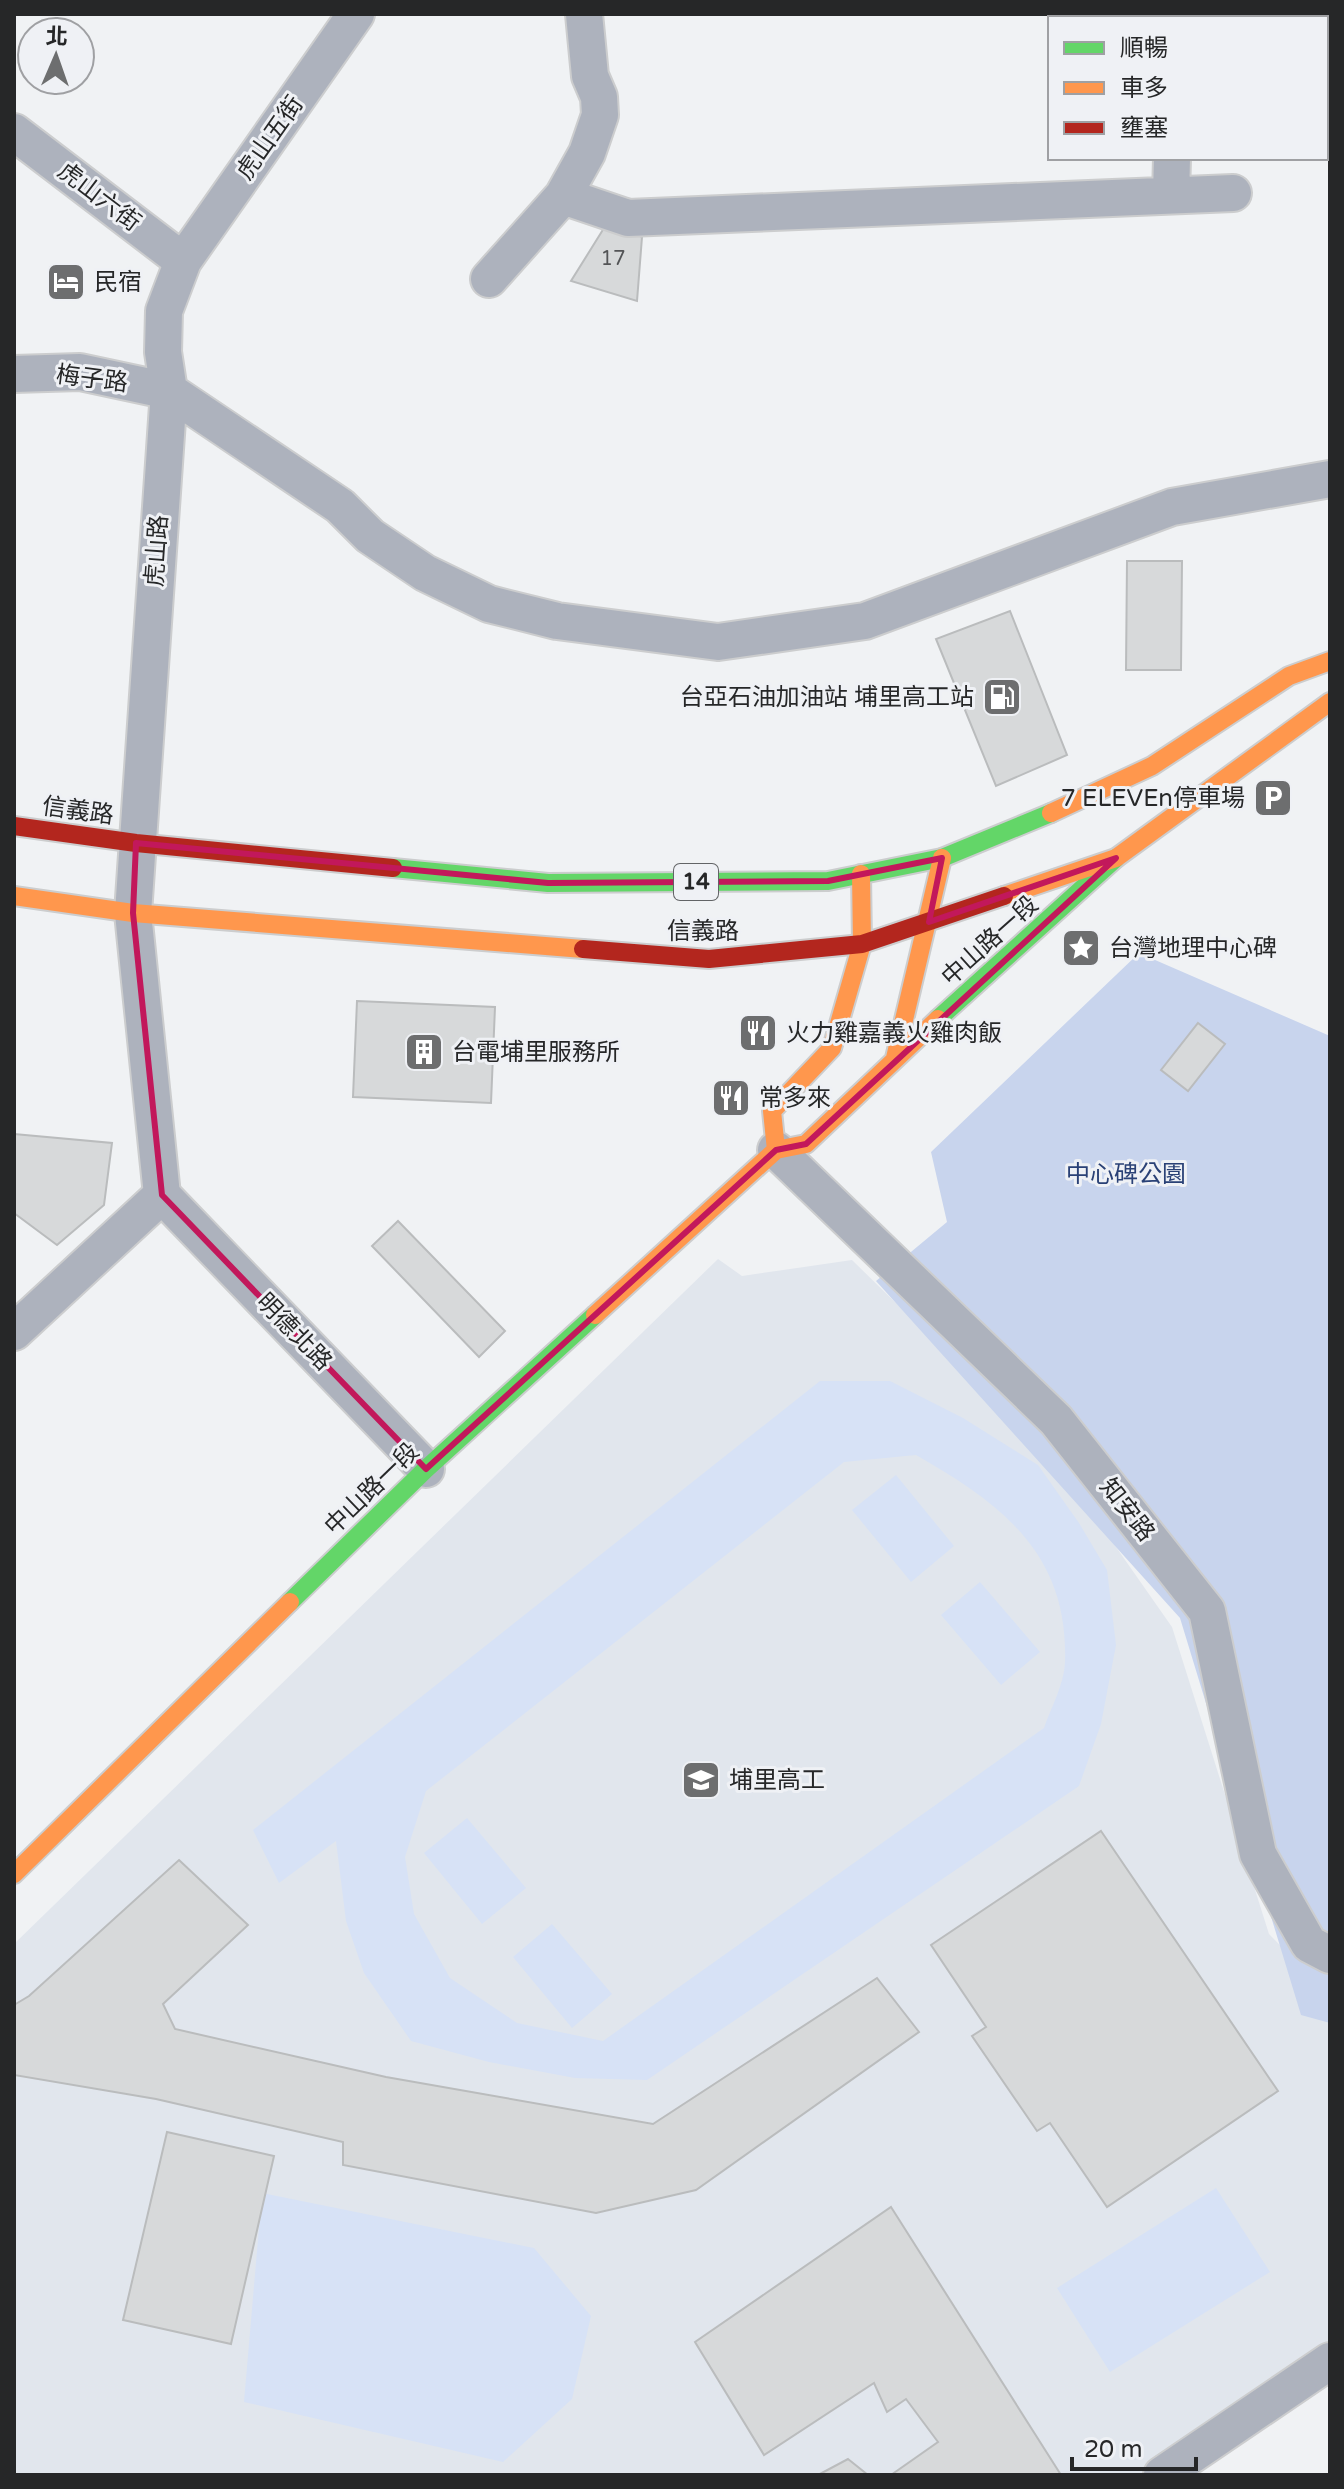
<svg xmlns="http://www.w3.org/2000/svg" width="1344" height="2489" font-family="'Varela Round','Noto Sans TC',sans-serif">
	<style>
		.built { fill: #e1e6ed }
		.green { fill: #d7e2f6; fill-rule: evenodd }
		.forest { fill: #c8d4ed }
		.building { fill: #d7d9da; stroke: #babcbd; stroke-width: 2 }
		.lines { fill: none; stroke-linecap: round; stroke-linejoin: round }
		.street-casing { stroke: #cccdce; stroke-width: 40 }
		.fast-casing { stroke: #cccdce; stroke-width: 22 }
		.slow-casing { stroke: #cccdce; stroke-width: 22 }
		.jam-casing { stroke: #cccdce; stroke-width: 22 }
		.street { stroke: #adb2bd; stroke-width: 36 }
		.fast { stroke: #63d668; stroke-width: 18 }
		.slow { stroke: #ff974d; stroke-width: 18 }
		.jam { stroke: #b3261e; stroke-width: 18 }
		.marked { fill: none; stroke: #c2185b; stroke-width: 6; stroke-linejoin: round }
		.labels { text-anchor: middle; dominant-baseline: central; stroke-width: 6; stroke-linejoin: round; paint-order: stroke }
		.number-label { font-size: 20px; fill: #535456 }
		.shield { fill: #eff1f5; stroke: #626466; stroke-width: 2 }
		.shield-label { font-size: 22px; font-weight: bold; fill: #262728 }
		.street-label { font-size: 24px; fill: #262728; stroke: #eff1f5 }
		.poi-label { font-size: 24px; fill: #262728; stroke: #eff1f5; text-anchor: start }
		.park-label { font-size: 24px; fill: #2a4176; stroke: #eff1f5 }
	</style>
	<rect width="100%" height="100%" fill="#f0f2f4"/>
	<path class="built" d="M718,1259L742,1276L852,1260L1053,1457L1172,1627L1269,1934L1314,1980L1330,1989V2348L1140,2475H14V1944Z"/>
	<path class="green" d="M820,1381H890L963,1418L1038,1465L1079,1523L1107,1570L1116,1645L1101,1724L1079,1786L647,2080L575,2078L489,2062L411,2041L364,1973L346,1921L336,1841L279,1883L253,1830ZM916,1455C1002,1504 1069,1554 1065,1663C1064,1684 1051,1708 1044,1728L603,2041L517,2023L450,1978L414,1914L405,1857L426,1791L844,1462Z
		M896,1475L954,1546L911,1582L852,1510Z
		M980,1582L1040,1652L1001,1685L941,1615Z
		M467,1818L526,1888L482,1924L424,1853Z
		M552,1924L612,1994L572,2028L513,1957Z
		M1216,2188L1270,2272L1110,2372L1057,2288Z
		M262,2193L534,2248L591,2316L572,2399L503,2462L244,2402Z"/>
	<path class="forest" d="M1139,953L1330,1036V2023L1301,2015L1180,1618L876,1281L947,1222L931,1152Z"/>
	<path class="building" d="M609,220L642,237L637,301L571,281Z
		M1127,561H1182L1181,670H1126Z
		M1010,611L1067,755L996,786L936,639Z
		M357,1001L495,1007L491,1103L353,1097Z
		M1198,1023L1225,1044L1188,1091L1161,1070Z
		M14,1134L112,1143L104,1205L57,1245L14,1213Z
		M398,1221L505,1331L479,1357L372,1246Z
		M1101,1831L1278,2091L1107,2207L1050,2123L1037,2131L972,2036L986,2027L931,1945Z
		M179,1860L248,1925L163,2004L175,2029L386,2077L653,2124L877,1978L919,2032L696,2190L596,2213L343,2165V2142L156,2099L14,2075V2005L29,1996Z
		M167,2132L274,2156L231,2344L123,2320Z
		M891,2207L1061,2475H891L938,2442L906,2399L887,2412L874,2383L764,2455L695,2342Z
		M848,2459L868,2475H818Z"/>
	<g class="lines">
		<defs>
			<path id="street" d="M356,14L183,261L164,311L163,352L169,391L133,913L162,1195L426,1469
				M584,14L590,76L599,97L600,115L587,153L563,196L628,218L1233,193
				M1174,18V14
				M14,132L183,261
				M1171,195L1172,158
				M489,279L563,196
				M14,374L80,372L169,391L340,506L370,536L425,573L489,604L557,621L718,642L865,621L1172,507L1330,479
				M776,1150L1056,1420L1207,1611L1258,1854L1309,1944L1330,1955
				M14,1332L162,1195
				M1162,2475L1330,2361"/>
			<path id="fast" d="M393,868L548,883L828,881L942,858L1051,813
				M938,1019L1116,858
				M290,1602L426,1469L595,1315"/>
			<path id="slow" d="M1051,813L1152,766L1289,676L1330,661
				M14,896L133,913L583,949
				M1004,896L1116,858L1330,702
				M895,1058L942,858
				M776,1150L772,1111L832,1048L862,944L861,874
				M595,1315L776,1150L806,1144L938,1019
				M14,1874L290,1602"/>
			<path id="jam" d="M14,826L136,843L393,868
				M583,949L709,959L862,944L1004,896"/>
		</defs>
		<use href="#street" class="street-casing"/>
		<use href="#fast" class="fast-casing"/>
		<use href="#slow" class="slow-casing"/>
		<use href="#jam" class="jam-casing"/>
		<use href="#street" class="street"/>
		<use href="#fast" class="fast"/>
		<use href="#slow" class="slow"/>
		<use href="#jam" class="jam"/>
	</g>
	<path class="marked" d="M136,843L548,883L828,881L942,858L929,922L1116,858L806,1144L776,1150L426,1469L162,1195L133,913Z"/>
	<defs>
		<symbol id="hotel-square" viewBox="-11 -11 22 22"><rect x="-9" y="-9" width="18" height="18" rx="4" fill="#6d6e6f" stroke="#eff1f5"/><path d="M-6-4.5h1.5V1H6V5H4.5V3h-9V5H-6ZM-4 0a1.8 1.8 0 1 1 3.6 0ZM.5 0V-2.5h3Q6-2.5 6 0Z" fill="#fff"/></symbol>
		<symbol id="fuel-square" viewBox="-11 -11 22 22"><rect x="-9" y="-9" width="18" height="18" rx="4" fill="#6d6e6f" stroke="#eff1f5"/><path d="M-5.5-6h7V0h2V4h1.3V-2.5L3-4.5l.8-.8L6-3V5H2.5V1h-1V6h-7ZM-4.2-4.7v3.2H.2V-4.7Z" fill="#fff"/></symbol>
		<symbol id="parking-square" viewBox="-11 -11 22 22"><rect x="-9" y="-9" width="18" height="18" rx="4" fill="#6d6e6f" stroke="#eff1f5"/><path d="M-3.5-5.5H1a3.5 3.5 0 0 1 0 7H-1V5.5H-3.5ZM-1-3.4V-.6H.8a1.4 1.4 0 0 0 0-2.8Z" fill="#fff"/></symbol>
		<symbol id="sight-square" viewBox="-11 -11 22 22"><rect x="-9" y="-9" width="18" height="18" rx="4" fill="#6d6e6f" stroke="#eff1f5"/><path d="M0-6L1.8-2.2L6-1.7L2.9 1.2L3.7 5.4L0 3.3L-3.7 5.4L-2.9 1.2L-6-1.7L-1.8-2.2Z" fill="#fff"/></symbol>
		<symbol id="restaurant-square" viewBox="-11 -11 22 22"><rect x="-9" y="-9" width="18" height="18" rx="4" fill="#6d6e6f" stroke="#eff1f5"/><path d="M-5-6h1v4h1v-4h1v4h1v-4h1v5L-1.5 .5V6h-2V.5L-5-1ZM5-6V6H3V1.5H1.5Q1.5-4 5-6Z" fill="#fff"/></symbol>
		<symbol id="building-square" viewBox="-11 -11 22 22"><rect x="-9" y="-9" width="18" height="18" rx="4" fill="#6d6e6f" stroke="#eff1f5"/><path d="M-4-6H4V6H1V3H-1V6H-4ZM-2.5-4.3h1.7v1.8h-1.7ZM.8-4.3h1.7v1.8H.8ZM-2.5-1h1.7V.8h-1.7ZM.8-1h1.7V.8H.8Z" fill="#fff"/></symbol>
		<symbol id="school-square" viewBox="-11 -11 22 22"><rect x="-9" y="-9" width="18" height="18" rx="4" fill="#6d6e6f" stroke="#eff1f5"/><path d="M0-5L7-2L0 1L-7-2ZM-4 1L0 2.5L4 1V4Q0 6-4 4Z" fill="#fff"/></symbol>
	</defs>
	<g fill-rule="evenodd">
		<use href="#hotel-square" x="44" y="260" width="44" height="44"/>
		<use href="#fuel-square" x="980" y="675" width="44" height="44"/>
		<use href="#parking-square" x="1251" y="776" width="44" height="44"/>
		<use href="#sight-square" x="1059" y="926" width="44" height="44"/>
		<use href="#restaurant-square" x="736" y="1011" width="44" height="44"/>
		<use href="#building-square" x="402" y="1030" width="44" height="44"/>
		<use href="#restaurant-square" x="709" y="1076" width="44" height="44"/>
		<use href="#school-square" x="679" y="1758" width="44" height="44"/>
	</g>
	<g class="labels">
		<g class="number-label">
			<text x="613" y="259">17</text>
		</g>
		<rect class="shield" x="674" y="864" width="44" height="36" rx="6"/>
		<g class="shield-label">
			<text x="696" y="882">14</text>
		</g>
		<g class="street-label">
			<text transform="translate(270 138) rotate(-55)">虎山五街</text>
			<text transform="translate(99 197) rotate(37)">虎山六街</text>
			<text transform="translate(92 379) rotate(7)">梅子路</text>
			<text transform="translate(157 551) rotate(-86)">虎山路</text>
			<text transform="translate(78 811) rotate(8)">信義路</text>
			<text x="703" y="931">信義路</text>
			<text transform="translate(990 941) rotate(-42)">中山路一段</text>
			<text transform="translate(294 1332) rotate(46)">明德北路</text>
			<text transform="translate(372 1489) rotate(-44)">中山路一段</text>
			<text transform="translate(1127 1510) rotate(52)">知安路</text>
		</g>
		<g class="poi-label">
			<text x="94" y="282">民宿</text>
			<text x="974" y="697" text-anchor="end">台亞石油加油站 埔里高工站</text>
			<text x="1245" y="798" text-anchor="end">7 ELEVEn停車場</text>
			<text x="1109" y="948">台灣地理中心碑</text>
			<text x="786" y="1033">火力雞嘉義火雞肉飯</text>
			<text x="452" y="1052">台電埔里服務所</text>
			<text x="759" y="1098">常多來</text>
			<text x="729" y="1780">埔里高工</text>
		</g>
		<g class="park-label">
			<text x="1126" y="1174">中心碑公園</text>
		</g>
	</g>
	<rect width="1344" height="2489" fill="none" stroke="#262728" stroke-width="32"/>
	<rect x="1048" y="16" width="280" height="144" fill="#eff1f5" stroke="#9fa0a3" stroke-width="2"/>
	<rect x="1064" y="42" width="40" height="12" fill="#63d668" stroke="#9fa0a3" stroke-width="2"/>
	<text x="1120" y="56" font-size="24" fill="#262728">順暢</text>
	<rect x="1064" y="82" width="40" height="12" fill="#ff974d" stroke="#9fa0a3" stroke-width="2"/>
	<text x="1120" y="96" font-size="24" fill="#262728">車多</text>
	<rect x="1064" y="122" width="40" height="12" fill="#b3261e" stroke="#9fa0a3" stroke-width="2"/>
	<text x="1120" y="136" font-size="24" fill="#262728">壅塞</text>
	<g transform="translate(56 56) rotate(2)"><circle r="38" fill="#eff1f5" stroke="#9fa0a3" stroke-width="2"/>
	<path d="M0-6L14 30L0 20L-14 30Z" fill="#6d6e6f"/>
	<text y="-12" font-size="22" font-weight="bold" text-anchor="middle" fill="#262728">北</text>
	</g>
	<path d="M1072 2457v12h124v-12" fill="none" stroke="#262728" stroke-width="4"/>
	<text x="1084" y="2457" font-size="24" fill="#262728" stroke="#eff1f5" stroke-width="6" paint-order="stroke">20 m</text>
</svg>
